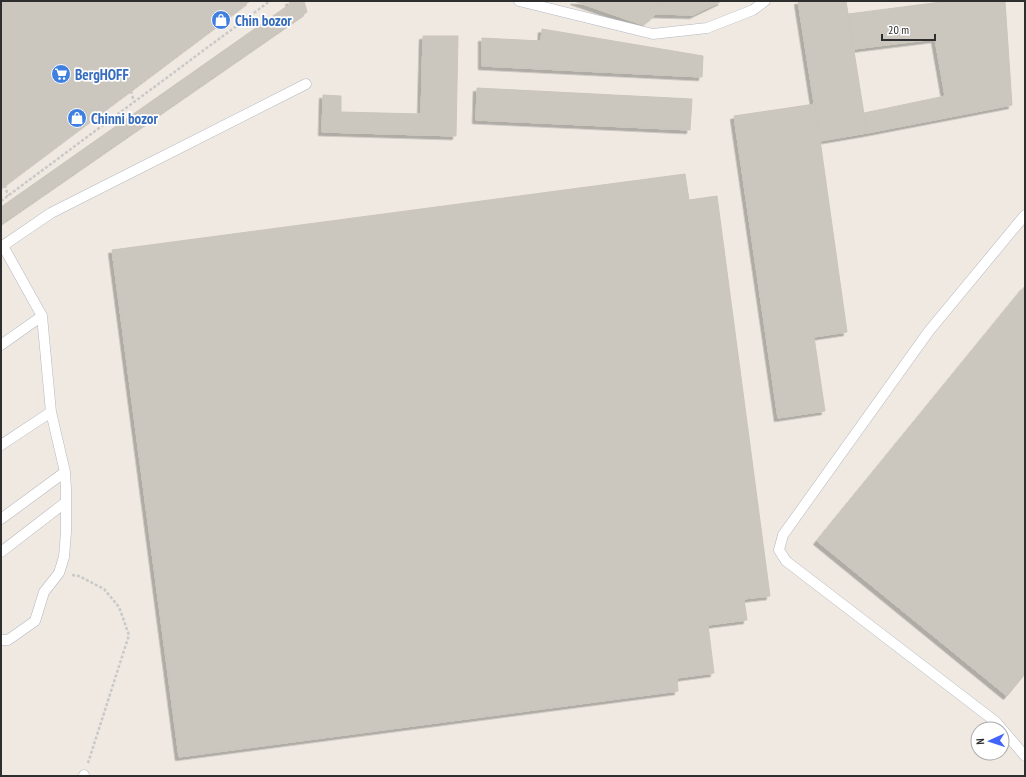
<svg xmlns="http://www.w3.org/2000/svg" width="1026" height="777" font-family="'PT Sans Narrow',sans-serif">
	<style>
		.building { fill: #cbc7bf; stroke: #cbc5ba; filter: url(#shadow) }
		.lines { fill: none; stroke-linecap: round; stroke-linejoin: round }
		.service-casing { stroke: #b4b7c1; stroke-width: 11 }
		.path { stroke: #c9c9c9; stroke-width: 2.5; stroke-dasharray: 3 2; stroke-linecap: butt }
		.service { stroke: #fff; stroke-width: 10 }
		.labels { text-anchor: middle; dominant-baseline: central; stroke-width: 3.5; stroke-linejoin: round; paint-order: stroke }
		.shop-label { font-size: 15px; font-weight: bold; fill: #366cbe; stroke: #fff; text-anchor: start }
	</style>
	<defs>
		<filter id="shadow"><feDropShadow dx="-3.5" dy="3.5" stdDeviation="0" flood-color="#0004"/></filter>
	</defs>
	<rect width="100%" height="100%" fill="#efe9e1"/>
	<path class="building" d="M1,1H250L1,188Z
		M289,1H304L307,12L1,224V207L290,4Z
		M574,1H661L656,14L643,25Z
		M661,1H722L693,15L656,14Z
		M798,1H846L867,133L820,141Z
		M949,1H1005L1012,105L867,133L864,113L945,96L935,39L854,49L848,14Z
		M542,29L703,56L702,77L482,66V38L541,41Z
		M423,36H458L456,136L322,132L323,95L341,96V112L421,114Z
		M477,88L692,99L690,130L476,120Z
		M815,104L847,332L814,337L825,411L778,418L734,116Z
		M685,174L689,200L717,196L770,596L744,599L747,620L708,625L714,673L677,678L678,691L179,757L112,250Z
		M1025,286V674L1007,696L817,541Z"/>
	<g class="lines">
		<defs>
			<path id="service" d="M519,1L653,34L707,28L753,10L765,1
				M3,246L42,316L51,412
				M1,247L51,213L306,84
				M1,345L42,316
				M1,445L51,412L65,472L66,489V532L64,557L59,573L44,592L35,621L8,640H1
				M1,519L65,472
				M1,552L66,502
				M1002,729L996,722L786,561L779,550L783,535L929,331L1025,215
				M1002,729L1025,756
				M84,776V775"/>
		</defs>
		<use href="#service" class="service-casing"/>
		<path class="path" d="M131,91L134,102
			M5,185L8,196
			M1,201L270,1
			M72,575L79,576L104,589L119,607L129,635L88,763"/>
		<use href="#service" class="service"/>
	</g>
	<defs>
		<symbol id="shop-disc" viewBox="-11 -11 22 22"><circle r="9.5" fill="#3f7fe0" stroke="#fff"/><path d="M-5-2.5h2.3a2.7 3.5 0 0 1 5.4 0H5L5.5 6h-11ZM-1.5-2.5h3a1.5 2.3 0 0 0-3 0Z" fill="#fff"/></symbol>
		<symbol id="supermarket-disc" viewBox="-11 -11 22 22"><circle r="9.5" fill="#3f7fe0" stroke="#fff"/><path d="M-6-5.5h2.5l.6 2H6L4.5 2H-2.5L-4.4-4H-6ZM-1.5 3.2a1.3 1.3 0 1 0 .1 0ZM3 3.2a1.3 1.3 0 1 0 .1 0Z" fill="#fff"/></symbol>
	</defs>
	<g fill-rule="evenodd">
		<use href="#shop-disc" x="210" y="9" width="22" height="22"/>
		<use href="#supermarket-disc" x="50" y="63" width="22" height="22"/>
		<use href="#shop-disc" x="66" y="107" width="22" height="22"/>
	</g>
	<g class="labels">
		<g class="shop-label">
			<text x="235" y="20">Chin bozor</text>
			<text x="75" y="74">BergHOFF</text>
			<text x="91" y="118">Chinni bozor</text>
		</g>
	</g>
	<rect width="1026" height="777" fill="none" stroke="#2e2e2e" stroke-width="4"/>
	<g transform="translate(990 741) rotate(267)"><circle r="19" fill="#ffffff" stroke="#ababab"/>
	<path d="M0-3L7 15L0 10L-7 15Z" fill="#4264fb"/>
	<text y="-6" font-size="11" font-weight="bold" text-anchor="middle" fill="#2e2e2e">N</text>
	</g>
	<path d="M882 34v6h53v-6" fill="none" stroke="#2e2e2e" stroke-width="2"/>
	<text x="888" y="34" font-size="12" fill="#2e2e2e" stroke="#ffffff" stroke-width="3" paint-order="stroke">20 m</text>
</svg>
